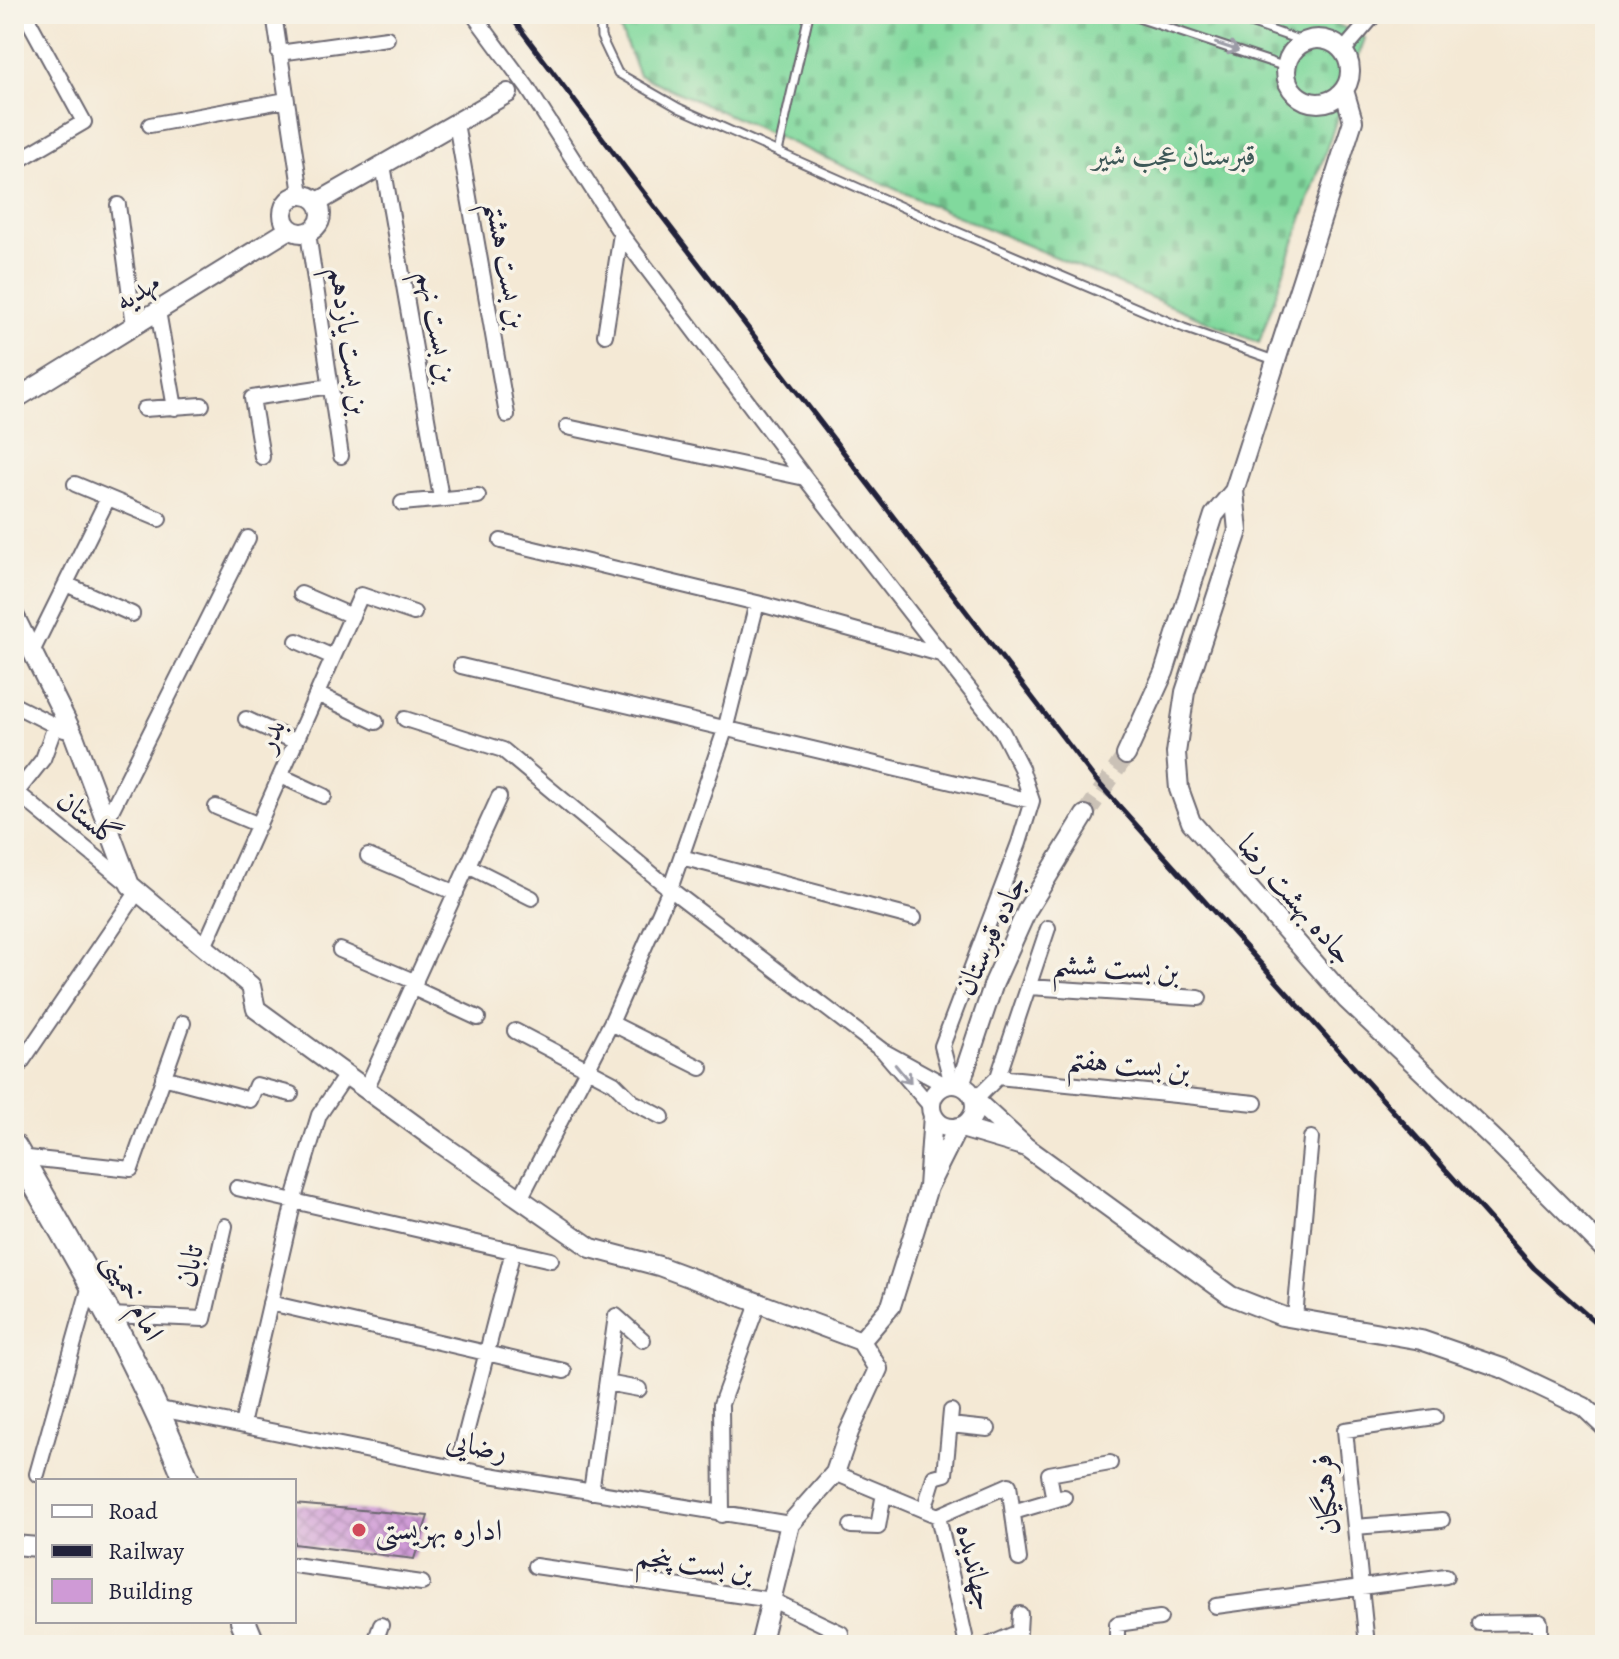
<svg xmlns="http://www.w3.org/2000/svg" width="1619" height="1659" font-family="Alegreya,Amiri,serif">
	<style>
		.cemetery { fill: url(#cemetery-stones); stroke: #527e6c; stroke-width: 2 }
		.building { fill: url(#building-cross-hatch) }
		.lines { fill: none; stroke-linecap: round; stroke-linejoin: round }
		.tertiary-tunnel { stroke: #cac1b6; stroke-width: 18; stroke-dasharray: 18 9; stroke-linecap: butt }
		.service-casing { stroke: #6c6871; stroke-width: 11 }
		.minor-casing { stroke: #6c6871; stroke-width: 18 }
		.tertiary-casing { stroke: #6c6871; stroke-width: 22 }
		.primary-casing { stroke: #6c6871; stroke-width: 28 }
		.service { stroke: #fff; stroke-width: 7 }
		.minor { stroke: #fff; stroke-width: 14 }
		.tertiary { stroke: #fff; stroke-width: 18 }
		.primary { stroke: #fff; stroke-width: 24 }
		.rail { stroke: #22223b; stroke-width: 5 }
		.oneway { stroke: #9c9ca7 }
		.poi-dot { fill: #d1495b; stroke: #f7f3e8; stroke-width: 3 }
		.labels { text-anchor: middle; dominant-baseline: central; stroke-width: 7; stroke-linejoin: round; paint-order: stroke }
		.park-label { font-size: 30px; fill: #3e5958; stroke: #f7f3e8 }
		.street-label { font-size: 30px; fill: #22223b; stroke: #f7f3e8 }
		.poi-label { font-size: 30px; fill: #22223b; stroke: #f7f3e8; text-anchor: start }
	</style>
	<defs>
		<pattern id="cemetery-stones" width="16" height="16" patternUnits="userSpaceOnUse" patternTransform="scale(2)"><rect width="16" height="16" fill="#81d99d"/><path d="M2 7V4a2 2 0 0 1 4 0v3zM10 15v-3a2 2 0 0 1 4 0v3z" fill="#6fba88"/></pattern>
		<pattern id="building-cross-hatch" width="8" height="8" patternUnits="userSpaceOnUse" patternTransform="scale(2)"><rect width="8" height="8" fill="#cf9ad6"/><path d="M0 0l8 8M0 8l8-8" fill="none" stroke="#a87daf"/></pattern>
	</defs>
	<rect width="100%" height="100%" fill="#f7f3e8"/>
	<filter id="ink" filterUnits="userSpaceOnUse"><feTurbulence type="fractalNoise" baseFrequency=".0125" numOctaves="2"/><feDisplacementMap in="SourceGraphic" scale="16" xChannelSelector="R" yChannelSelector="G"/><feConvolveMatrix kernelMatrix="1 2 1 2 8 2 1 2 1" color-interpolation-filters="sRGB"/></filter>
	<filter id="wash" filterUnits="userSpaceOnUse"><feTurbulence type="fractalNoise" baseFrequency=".006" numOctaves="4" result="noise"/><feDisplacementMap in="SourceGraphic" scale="32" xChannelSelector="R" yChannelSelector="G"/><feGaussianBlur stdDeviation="1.8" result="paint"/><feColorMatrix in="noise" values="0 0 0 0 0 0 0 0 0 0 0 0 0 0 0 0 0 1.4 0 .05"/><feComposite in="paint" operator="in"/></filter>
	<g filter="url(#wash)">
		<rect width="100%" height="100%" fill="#f4e9d5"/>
		<path class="cemetery" d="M614,14H1316L1365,38L1259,343L922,201L639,75Z"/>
		<g id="blocks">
			<path class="building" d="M294,1504L428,1516L414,1559L294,1544Z"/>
		</g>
	</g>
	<g filter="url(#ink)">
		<use href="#blocks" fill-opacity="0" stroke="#6c6871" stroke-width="2"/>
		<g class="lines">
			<path class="tertiary-tunnel" d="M1085,815L1126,755"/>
			<defs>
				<path id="service" d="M600,14L601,37L618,73L679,108L951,229L1184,328L1274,360
					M1126,14L1286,67
					M1224,14L1305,42
					M778,152L809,14"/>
				<path id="minor" d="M274,14L301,194
					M473,14L527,87L621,234L805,478L1002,731L1021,768L1032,801L1019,843L942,1046L952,1084
					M1343,51L1375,14
					M279,53L387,38
					M456,123L507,415
					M150,125L286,100
					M14,163L84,122L25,14
					M383,165L441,498
					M118,205L134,325
					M308,233L341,456
					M158,311L175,408
					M605,335L621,234
					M144,409L202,405
					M567,427L805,478
					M262,457L252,398L331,386
					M75,484L159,519
					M402,503L478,496
					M501,541L757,603L944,655
					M66,584L132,614
					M301,594L352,616
					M297,641L333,657
					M33,650L108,498
					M461,666L1032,801
					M317,694L376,722
					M14,705L64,730
					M246,719L296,742
					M405,719L503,750L670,889L883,1051
					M281,776L324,796
					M14,790L130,885
					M17,792L43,759L55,726
					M216,807L259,825
					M106,821L248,538
					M368,856L456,893
					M681,857L914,918
					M468,866L532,898
					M204,947L361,595L414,613
					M340,950L416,982
					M1029,987L1199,998
					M413,988L478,1018
					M611,1023L701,1068
					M515,1031L614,1083L633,1102L662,1117
					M14,1073L138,891
					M163,1077L250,1100L256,1085L291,1094
					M998,1077L1255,1103
					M366,1089L499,797
					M975,1100L998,1077L1048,928
					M932,1108L883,1051L945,1085
					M19,1157L131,1169L183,1023
					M237,1188L551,1260
					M521,1197L611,1023L670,889L725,730L757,603
					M270,1303L564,1371
					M110,1315L204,1319L225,1226
					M1295,1318L1311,1138
					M607,1383L639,1389
					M155,1408L490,1475L790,1524
					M242,1425L296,1192L319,1115L346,1075
					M950,1425L988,1429
					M457,1468L513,1251
					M835,1473L938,1516L967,1645
					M37,1474L91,1282
					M591,1492L616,1316L643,1340
					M1054,1500L1049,1474L1110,1463
					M924,1510L934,1477L945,1474L951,1411
					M1013,1512L1064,1497
					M722,1515L721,1404L759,1301
					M938,1516L1009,1485L1019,1559
					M851,1526L878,1527L884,1493
					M1355,1527L1442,1520
					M294,1565L422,1583
					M535,1566L772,1600L841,1633
					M1216,1606L1446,1576
					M1479,1623L1540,1622V1645
					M374,1645L381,1625
					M989,1645L1019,1632L1020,1614
					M1117,1645V1624L1160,1618
					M1367,1645L1345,1430L1435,1417"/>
				<path id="tertiary" d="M1286 71a32 32 0 1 1 64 0a32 32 0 1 1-64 0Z
					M283 214a19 19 0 1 1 38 0a19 19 0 1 1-38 0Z
					M318,202L508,93
					M14,400L290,229
					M1234,491L1238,531L1185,692L1176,753L1179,789L1191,822L1347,1000L1498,1143L1605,1250
					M14,615L74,736L130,885L251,986L256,1009L437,1141L591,1248L659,1266L861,1341
					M1126,755L1164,672L1214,515L1234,491L1353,121L1344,90
					M931 1106a22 22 0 1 1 44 0a22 22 0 1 1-44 0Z
					M960,1085L994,983L1027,910L1085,815
					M933,1115L928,1187L958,1127L1026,1147L975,1100
					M1026,1147L1231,1296L1282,1316L1421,1340L1502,1368L1584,1407L1605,1427
					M14,1545L38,1547
					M760,1645L790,1524L835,1473L849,1432L878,1369L861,1341L891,1306L928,1187"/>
				<path id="primary" d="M14,1147C77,1256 140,1364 187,1481
					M243,1621L253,1645"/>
			</defs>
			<use href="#service" class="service-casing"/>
			<use href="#minor" class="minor-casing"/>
			<use href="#tertiary" class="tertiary-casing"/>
			<use href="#primary" class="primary-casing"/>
			<use href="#service" class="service"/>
			<use href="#minor" class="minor"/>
			<use href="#tertiary" class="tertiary"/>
			<use href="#primary" class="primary"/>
			<path class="rail" d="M509,14L641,189L1095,779L1534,1268L1605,1331"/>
		</g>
		<defs><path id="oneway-shaft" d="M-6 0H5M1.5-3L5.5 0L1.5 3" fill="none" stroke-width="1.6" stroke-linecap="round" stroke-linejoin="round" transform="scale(2)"/></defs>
		<g class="oneway">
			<use href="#oneway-shaft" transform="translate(1227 47) rotate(18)"/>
			<use href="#oneway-shaft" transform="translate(903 1074) rotate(50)"/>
		</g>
	</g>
	<circle class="poi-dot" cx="359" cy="1530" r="8"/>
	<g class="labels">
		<g class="park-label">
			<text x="1174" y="155">قبرستان عجب شیر</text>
		</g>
		<g class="street-label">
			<text transform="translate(507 265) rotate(80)">بن بست هشتم</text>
			<text transform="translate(137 291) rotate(-32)">مهدیه</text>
			<text transform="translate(438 327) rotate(80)">بن بست نهم</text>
			<text transform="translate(350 341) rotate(82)">بن بست یازدهم</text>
			<text transform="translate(270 735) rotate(-66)">بدر</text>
			<text transform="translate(89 818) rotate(39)">گلستان</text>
			<text transform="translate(1296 899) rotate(49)">جاده بهشت رضا</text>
			<text transform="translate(990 935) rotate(-65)">جاده قبرستان</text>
			<text transform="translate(1116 967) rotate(4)">بن بست ششم</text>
			<text transform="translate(1129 1064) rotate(6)">بن بست هفتم</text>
			<text transform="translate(189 1266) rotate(-78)">تابان</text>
			<text transform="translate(134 1296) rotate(62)">امام خمینی</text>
			<text transform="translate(477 1445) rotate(11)">رضایی</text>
			<text transform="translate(1325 1495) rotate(-96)">فرهنگیان</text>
			<text transform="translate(695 1563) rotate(8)">بن بست پنجم</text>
			<text transform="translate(976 1567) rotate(77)">جهاندیده</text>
		</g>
		<g class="poi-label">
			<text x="375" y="1530">اداره بهزیستی</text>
		</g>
	</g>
	<rect width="1619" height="1659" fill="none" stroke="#f7f3e8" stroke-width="48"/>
	<rect x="36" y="1479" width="260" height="144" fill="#f7f3e8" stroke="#a29fa3" stroke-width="2"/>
	<rect x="52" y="1505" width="40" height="12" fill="#ffffff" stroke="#a29fa3" stroke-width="2"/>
	<text x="108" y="1519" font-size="24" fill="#22223b">Road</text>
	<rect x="52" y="1545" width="40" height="12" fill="#22223b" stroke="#a29fa3" stroke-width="2"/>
	<text x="108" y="1559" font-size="24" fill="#22223b">Railway</text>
	<rect x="52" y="1579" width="40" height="24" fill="#cf9ad6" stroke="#a29fa3" stroke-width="2"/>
	<text x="108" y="1599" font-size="24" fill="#22223b">Building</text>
</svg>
